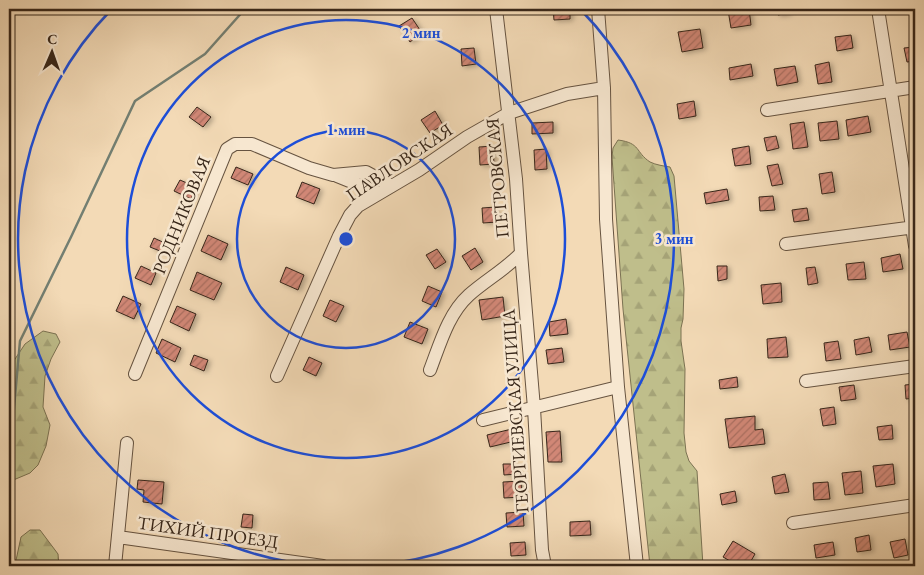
<svg xmlns="http://www.w3.org/2000/svg" width="924" height="575" font-family="'EB Garamond',serif">
	<style>
		.forest { fill: url(#forest-firs); stroke: #7b7252 }
		.lines { fill: none; stroke-linecap: round; stroke-linejoin: round }
		.stream { stroke: #737f72; stroke-width: 2.5 }
		.building { fill: url(#building-hatch); stroke: #372619; filter: url(#shadow) }
		.minor-casing { stroke: #665340; stroke-width: 14 }
		.minor { stroke: #f7e7d0; stroke-width: 12 }
		.ring { fill: none; stroke: #1d4ed8; stroke-width: 2.5 }
		.labels { text-anchor: middle; dominant-baseline: central; stroke-width: 5; stroke-linejoin: round; paint-order: stroke }
		.street-label { font-size: 18px; fill: #372619; stroke: #f7e7d0 }
		.centre { fill: #1d4ed8; stroke: #f7e7d0; stroke-width: 2.5 }
		.ring-label { font-size: 15px; text-anchor: middle; font-weight: bold; fill: #1d4ed8; stroke: #f7e7d0; stroke-width: 5; stroke-linejoin: round; paint-order: stroke }
	</style>
	<defs>
		<pattern id="forest-firs" width="22" height="20" patternUnits="userSpaceOnUse" patternTransform="scale(1.25)"><rect width="22" height="20" fill="#bfbe8b"/><path d="M5 1l3.5 6h-7zM16 11l3.5 6h-7z" fill="#a5a377"/></pattern>
		<pattern id="building-hatch" width="6" height="6" patternUnits="userSpaceOnUse" patternTransform="scale(1.25)"><rect width="6" height="6" fill="#d18776"/><path d="M-1 1l2-2M0 6l6-6M5 7l2-2" fill="none" stroke="#aa6e60"/></pattern>
		<filter id="shadow"><feDropShadow dx="3" dy="1.5" stdDeviation="2.5" flood-color="#0004"/></filter>
	</defs>
	<rect width="100%" height="100%" fill="#f3dab6"/>
	<filter id="stains"><feTurbulence type="fractalNoise" baseFrequency=".004" numOctaves="4"/><feColorMatrix values="0 0 0 0 .2 0 0 0 0 .09 0 0 0 0 .02 0 0 0 .5 -.17"/></filter>
	<radialGradient id="worn" r=".72"><stop offset=".6" stop-color="#630" stop-opacity="0"/><stop offset="1" stop-color="#630" stop-opacity=".3"/></radialGradient>
	<path class="forest" d="M618,140C641,143 635,152 650,162C656,165 664,166 670,167L674,176L684,289L683,319L681,328V341L685,369L684,433L686,452L689,461L697,471L703,566H650L623,309L612,157L613,148Z
		M43,331L56,334L60,342L51,359L45,376L43,407L50,425L46,446L38,465L30,473L11,481L9,480V392L13,362L25,344Z
		M30,530H40L58,554L59,566H9V565H15L21,537Z"/>
	<g class="lines">
		<path class="stream" d="M9,442L13,419L20,341L71,237L135,101L205,54L245,9"/>
	</g>
	<path class="building" d="M553,9H570V19L554,20Z
		M739,9H749L751,25L731,28L728,10Z
		M777,9H788L789,13L778,15Z
		M412,18L422,33L410,42L399,26Z
		M700,29L703,48L682,52L678,32Z
		M851,35L853,48L837,51L835,37Z
		M915,47V61L907,62L904,48Z
		M474,48L476,64L462,66L461,49Z
		M829,62L832,82L818,84L815,65Z
		M751,64L753,76L730,80L729,68Z
		M795,66L798,82L777,86L774,69Z
		M694,101L696,116L679,119L677,104Z
		M197,107L211,117L203,127L189,117Z
		M435,111L443,125L430,133L421,120Z
		M868,116L871,132L848,136L846,120Z
		M837,121L839,139L820,141L818,123Z
		M553,122V133L532,134V123Z
		M804,122L808,147L793,149L790,124Z
		M776,136L779,148L767,151L764,138Z
		M493,146L494,164L480,165L479,147Z
		M749,146L751,164L735,166L732,149Z
		M546,149L547,169L535,170L534,150Z
		M778,164L783,184L772,186L767,166Z
		M236,167L253,174L248,185L231,178Z
		M832,172L835,192L822,194L819,174Z
		M180,180L196,187L191,199L174,191Z
		M302,182L320,189L314,204L296,197Z
		M727,189L729,200L706,204L704,193Z
		M773,196L775,210L760,211L759,197Z
		M496,207L497,222L483,223L482,208Z
		M807,208L809,220L794,222L792,210Z
		M208,235L228,244L221,260L201,251Z
		M154,238L169,245L165,253L150,247Z
		M475,248L483,262L471,270L462,256Z
		M437,249L446,262L435,269L426,255Z
		M900,254L903,269L883,272L881,258Z
		M864,262L866,279L848,280L846,264Z
		M141,266L156,273L151,285L135,278Z
		M717,266H727V279L718,281Z
		M286,267L304,275L298,290L280,282Z
		M815,267L818,283L808,285L806,268Z
		M197,272L222,283L214,300L190,290Z
		M781,283L782,302L763,304L761,285Z
		M428,286L442,292L436,307L422,301Z
		M123,296L141,304L134,319L116,311Z
		M503,297L505,316L482,320L479,300Z
		M330,300L344,306L336,322L323,316Z
		M177,306L196,314L189,331L170,322Z
		M566,319L568,334L550,336L549,322Z
		M410,322L428,329L422,344L404,337Z
		M907,332L910,347L890,350L888,335Z
		M786,337L788,357L768,358L767,339Z
		M869,337L872,352L856,355L854,340Z
		M162,339L181,348L175,362L156,353Z
		M838,341L841,359L826,361L824,343Z
		M562,348L564,362L548,364L546,350Z
		M194,355L208,360L204,371L190,365Z
		M309,357L322,363L316,376L303,370Z
		M737,377L738,387L720,389L719,380Z
		M915,384V398L906,399L905,385Z
		M854,385L856,399L841,401L839,387Z
		M834,407L836,424L823,426L820,409Z
		M755,416V430L763,429L765,444L729,448L725,419Z
		M892,425L893,439L879,440L877,427Z
		M516,428L519,440L490,447L487,435Z
		M560,431L562,462H548L546,432Z
		M915,448V462L913,463L912,449Z
		M503,464H517L518,474L504,475Z
		M893,464L895,484L876,487L873,466Z
		M861,471L863,493L845,495L842,473Z
		M785,474L789,492L775,494L772,477Z
		M138,480L164,482L162,504L143,502L144,490L137,489Z
		M521,481L522,497L504,498L503,482Z
		M828,482L830,499L814,500L813,483Z
		M735,491L737,502L722,505L720,494Z
		M523,512L524,526L507,527L506,513Z
		M243,514L253,515L252,528L241,527Z
		M590,521L591,535L570,536V522Z
		M869,535L871,550L857,552L855,538Z
		M905,539L908,555L894,558L890,542Z
		M733,541L755,554L748,566H739L723,557Z
		M525,542L526,555L511,556L510,543Z
		M833,542L835,555L816,558L814,545Z
		M782,562V566H765V564Z"/>
	<g class="lines">
		<defs>
			<path id="minor" d="M598,9L604,88L606,219L618,387L637,566
				M878,9L915,246
				M767,110L915,87
				M337,176L379,193
				M786,244L915,227
				M521,253L534,408L542,550L545,566
				M430,370C440,344 448,314 469,295C486,280 506,269 521,253L516,179L496,9
				M135,374L227,149L235,144H252L309,168L333,175L366,172L392,186
				M277,376L339,236L350,215L358,206L419,170L467,137L509,113L567,94L604,88
				M806,381L915,366
				M483,420L618,387
				M793,523L915,505
				M118,537L323,566
				M115,566L127,443"/>
		</defs>
		<use href="#minor" class="minor-casing"/>
		<use href="#minor" class="minor"/>
	</g>
	<g class="ring">
		<circle cx="346" cy="239" r="109"/>
		<circle cx="346" cy="239" r="219"/>
		<path d="M323 566A328 328 0 0 1 112 9M580 9A328 328 0 0 1 369 566"/>
	</g>
	<g class="labels">
		<g class="street-label">
			<text transform="translate(399 162) rotate(-34)">ПАВЛОВСКАЯ</text>
			<text transform="translate(497 178) rotate(-95)">ПЕТРОВСКАЯ</text>
			<text transform="translate(181 215) rotate(-68)">РОДНИКОВАЯ</text>
			<text transform="translate(515 411) rotate(-94)">ГЕОРГИЕВСКАЯ УЛИЦА</text>
			<text transform="translate(208 532) rotate(8)">ТИХИЙ ПРОЕЗД</text>
		</g>
	</g>
	<circle cx="346" cy="239" r="8" class="centre"/>
	<g class="ring-label">
		<text x="421" y="38">2 мин</text>
		<text x="346" y="135">1 мин</text>
		<text x="674" y="244">3 мин</text>
	</g>
	<rect width="924" height="575" fill="none" stroke="#f3dab6" stroke-width="30"/>
	<rect x="10" y="10" width="904" height="555" fill="none" stroke="#372619" stroke-width="2.5"/>
	<rect x="15" y="15" width="894" height="545" fill="none" stroke="#372619"/>
	<g transform="translate(52 52) rotate(2)" stroke="#f7e7d0" stroke-width="4" paint-order="stroke">
	<path d="M0-4L9 19L0 12L-9 19Z" fill="#372619"/>
	<text y="-8" font-size="14" font-weight="bold" text-anchor="middle" fill="#372619">С</text>
	</g>
	<rect width="100%" height="100%" filter="url(#stains)"/>
	<rect width="100%" height="100%" fill="url(#worn)"/>
</svg>
